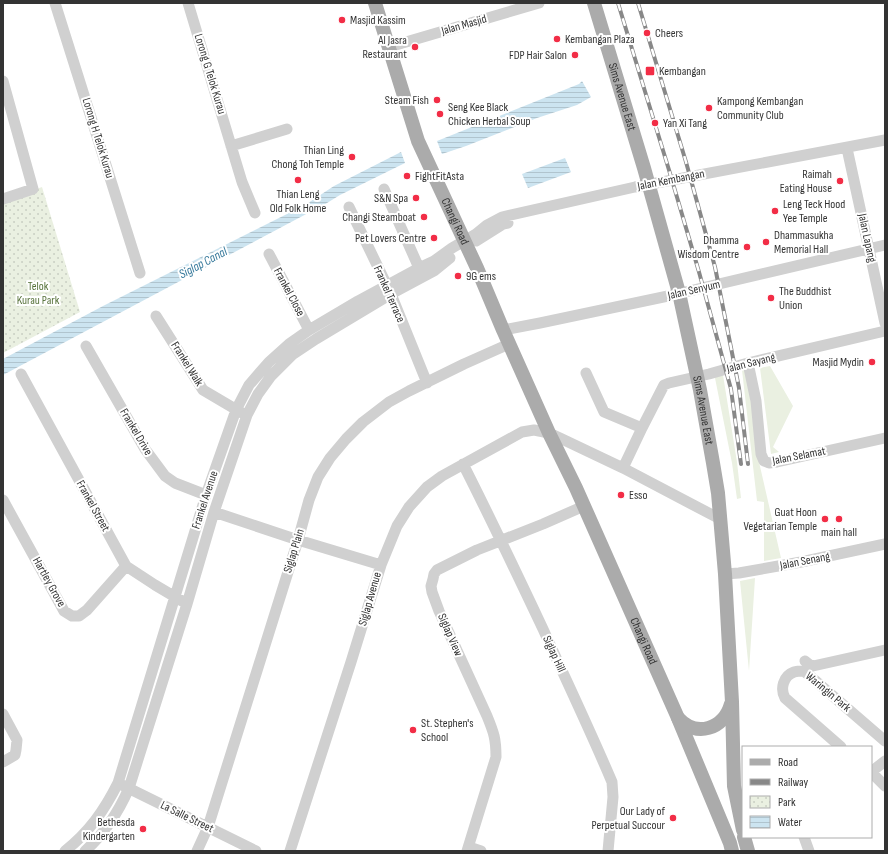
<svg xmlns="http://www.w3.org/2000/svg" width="888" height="854" font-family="'Sofia Sans Condensed',sans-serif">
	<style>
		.grass { fill: #eaf0e1 }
		.park { fill: url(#park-dots) }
		.water { fill: url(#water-rules) }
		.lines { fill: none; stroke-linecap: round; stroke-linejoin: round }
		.minor { stroke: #d0d0d0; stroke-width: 11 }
		.major { stroke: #ababab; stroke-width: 14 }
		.rail-casing { stroke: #888; stroke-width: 4 }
		.rail { stroke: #fff; stroke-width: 2.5; stroke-dasharray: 8; stroke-linecap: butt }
		.poi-dot { fill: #f22d46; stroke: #fff; stroke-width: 1.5 }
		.labels { text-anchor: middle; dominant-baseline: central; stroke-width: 4; stroke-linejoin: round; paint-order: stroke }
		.poi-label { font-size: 12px; fill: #333; stroke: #fff; text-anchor: start }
		.street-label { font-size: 12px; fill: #333; stroke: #fff }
		.park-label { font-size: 12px; fill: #58733c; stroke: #fff }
		.water-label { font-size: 13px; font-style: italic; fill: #397b9d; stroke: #fff }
	</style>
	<defs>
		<pattern id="park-dots" width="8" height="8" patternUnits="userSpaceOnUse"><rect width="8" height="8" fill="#eaf0e1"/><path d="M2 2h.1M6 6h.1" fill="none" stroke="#c9cec2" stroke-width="1.8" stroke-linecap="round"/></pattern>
		<pattern id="water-rules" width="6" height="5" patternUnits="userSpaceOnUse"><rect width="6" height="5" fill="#cce4f0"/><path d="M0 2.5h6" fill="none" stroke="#b0c4ce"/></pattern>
	</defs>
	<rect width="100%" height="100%" fill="#fff"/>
	<path class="grass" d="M770,366L793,406L773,447L779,452L771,454L760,368Z
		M742,370H744L747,372L759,462L781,558L764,561V502L757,501Z
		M723,375L737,462L741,498L737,499L732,463L715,378L716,376Z
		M755,578L749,671L740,581Z"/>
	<path class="park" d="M42,187L80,312L3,353V201Z"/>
	<path class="water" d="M582,81L591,97L577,105L537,118L466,146L442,154L437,141L579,84Z
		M401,152L405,163L340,195L327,203L3,375V359L103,306L305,205L334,186Z
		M565,158L571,172L528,188L522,174Z"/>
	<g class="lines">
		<path class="minor" d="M55,3L140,273
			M188,3L242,182L255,213
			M389,47L539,3
			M3,81L33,189L3,199
			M231,146L287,129
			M848,153L885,323
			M384,189L419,268
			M349,207L391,294L427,383
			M476,241L503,224L508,223
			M269,254L309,330
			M156,316L203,390L242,413
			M503,330L540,323L668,296L885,245
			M86,346L145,449L165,476L175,483L206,495
			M748,363L756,401L761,454L764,461L769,463L777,462L885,438
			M586,373L604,412L642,428
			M21,374L126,566L155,585L182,601
			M463,464C491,519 517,574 543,629C566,680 590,730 612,782L613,797L608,851
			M623,468L642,428L664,385L669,383L709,374L748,363L885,331
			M3,500L64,611L72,616H79L87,610L126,566
			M214,512L298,540L381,565
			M725,574L739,573L801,562L885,544
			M805,661L810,665L813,666L885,650
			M3,714L17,740L16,750L15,755L3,762
			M841,747L785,698C780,689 783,676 794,672C797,671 801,671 804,671L885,741
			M871,772L885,786
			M871,772L885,761
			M122,785L256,851
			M804,837L809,851
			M469,847L481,851
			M65,851C89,832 104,811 118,783L206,495L236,410L249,385L269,362L289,344L309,330L358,301L419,268L434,261L452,248L476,234L487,225L502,217L635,187L885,140
			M85,851C104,834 119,811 129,788L187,604L214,512L247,415L258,394L271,376L292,355L316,339L391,294L434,271L450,258
			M197,851L208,827L298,540L309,500L318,477L330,458L346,439L363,422L389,402L409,391L464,364L509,344
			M290,851L351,662L381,565L397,526L409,507L427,487L442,476L522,432L534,430L549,433L562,439L623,468L720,519
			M467,851L496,757C496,739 494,733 487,716L439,611L432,592L431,586L433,579L434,574L437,570L477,550L543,524L584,506"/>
		<g class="major">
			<path id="s1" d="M375,3L418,141L477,268L503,330L549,433L576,488L678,718L730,843L732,851"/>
			<path id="s2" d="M594,3L644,168L679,293L700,390L713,463L718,493L725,574L732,702L734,786L743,830"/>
			<path d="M678,718C696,738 724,729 731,704"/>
			<path d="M744,837L748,851"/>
		</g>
		<defs>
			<path id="rail" d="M618,3L669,170L699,272L731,389L741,464
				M638,3L686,162L715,267L739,388L748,464"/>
		</defs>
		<use href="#rail" class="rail-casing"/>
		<use href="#rail" class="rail"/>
	</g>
	<g class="poi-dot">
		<circle cx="342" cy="20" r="4"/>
		<circle cx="647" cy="33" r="4"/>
		<circle cx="557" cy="39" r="4"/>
		<circle cx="415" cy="47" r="4"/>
		<circle cx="575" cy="55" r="4"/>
		<rect x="645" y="66" width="10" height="10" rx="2"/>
		<circle cx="437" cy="100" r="4"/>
		<circle cx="709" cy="108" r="4"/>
		<circle cx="440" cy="114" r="4"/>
		<circle cx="655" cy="123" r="4"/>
		<circle cx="352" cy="157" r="4"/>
		<circle cx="407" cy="176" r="4"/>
		<circle cx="298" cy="180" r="4"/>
		<circle cx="840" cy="181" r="4"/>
		<circle cx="416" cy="198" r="4"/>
		<circle cx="775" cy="211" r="4"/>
		<circle cx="424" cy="217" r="4"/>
		<circle cx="434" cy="238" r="4"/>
		<circle cx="766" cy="242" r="4"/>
		<circle cx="747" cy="247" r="4"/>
		<circle cx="458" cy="276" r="4"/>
		<circle cx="771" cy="298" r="4"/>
		<circle cx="872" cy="362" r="4"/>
		<circle cx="621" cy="495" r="4"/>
		<circle cx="825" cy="519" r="4"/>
		<circle cx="839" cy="519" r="4"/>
		<circle cx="413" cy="730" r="4"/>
		<circle cx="673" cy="818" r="4"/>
		<circle cx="143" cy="829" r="4"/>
	</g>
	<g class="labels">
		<g class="poi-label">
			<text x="350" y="20">Masjid Kassim</text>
			<text x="655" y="33">Cheers</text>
			<text x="565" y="39">Kembangan Plaza</text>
			<text x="407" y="40" text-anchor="end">Al Jasra<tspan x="407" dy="14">Restaurant</tspan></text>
			<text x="567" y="55" text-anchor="end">FDP Hair Salon</text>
			<text x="659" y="71">Kembangan</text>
			<text x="429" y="100" text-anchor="end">Steam Fish</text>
			<text x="717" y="101">Kampong Kembangan<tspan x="717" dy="14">Community Club</tspan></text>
			<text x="448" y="107">Seng Kee Black<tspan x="448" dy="14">Chicken Herbal Soup</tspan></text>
			<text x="663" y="123">Yan Xi Tang</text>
			<text x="344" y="150" text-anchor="end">Thian Ling<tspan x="344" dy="14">Chong Toh Temple</tspan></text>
			<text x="832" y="174" text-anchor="end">Raimah<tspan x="832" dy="14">Eating House</tspan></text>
			<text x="415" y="176">FightFitAsta</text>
			<text x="298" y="194" text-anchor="middle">Thian Leng<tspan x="298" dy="14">Old Folk Home</tspan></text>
			<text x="408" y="198" text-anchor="end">S&amp;N Spa</text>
			<text x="783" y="204">Leng Teck Hood<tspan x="783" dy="14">Yee Temple</tspan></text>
			<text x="416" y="217" text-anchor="end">Changi Steamboat</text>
			<text x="774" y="235">Dhammasukha<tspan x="774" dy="14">Memorial Hall</tspan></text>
			<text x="426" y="238" text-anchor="end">Pet Lovers Centre</text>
			<text x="739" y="240" text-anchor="end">Dhamma<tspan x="739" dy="14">Wisdom Centre</tspan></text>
			<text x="466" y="276">9G ems</text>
			<text x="779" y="291">The Buddhist<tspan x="779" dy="14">Union</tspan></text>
			<text x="864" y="362" text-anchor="end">Masjid Mydin</text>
			<text x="629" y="495">Esso</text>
			<text x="817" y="512" text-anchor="end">Guat Hoon<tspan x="817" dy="14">Vegetarian Temple</tspan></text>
			<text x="839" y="532" text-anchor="middle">main hall</text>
			<text x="421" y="723">St. Stephen's<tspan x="421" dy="14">School</tspan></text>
			<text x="665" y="811" text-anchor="end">Our Lady of<tspan x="665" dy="14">Perpetual Succour</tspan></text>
			<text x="135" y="822" text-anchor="end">Bethesda<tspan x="135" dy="14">Kindergarten</tspan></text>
		</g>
		<g class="street-label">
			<text transform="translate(464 25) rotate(-16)">Jalan Masjid</text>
			<text transform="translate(210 74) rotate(73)">Lorong G Telok Kurau</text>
			<text stroke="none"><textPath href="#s2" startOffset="98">Sims Avenue East</textPath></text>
			<text transform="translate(98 138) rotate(73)">Lorong H Telok Kurau</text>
			<text transform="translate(671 180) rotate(-11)">Jalan Kembangan</text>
			<text stroke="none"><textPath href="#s1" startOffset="233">Changi Road</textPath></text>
			<text transform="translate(867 238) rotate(78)">Jalan Lapang</text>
			<text transform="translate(694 290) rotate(-13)">Jalan Senyum</text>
			<text transform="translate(289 292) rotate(62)">Frankel Close</text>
			<text transform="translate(389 294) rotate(66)">Frankel Terrace</text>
			<text transform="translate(751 363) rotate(-14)">Jalan Sayang</text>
			<text transform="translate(187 364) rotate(58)">Frankel Walk</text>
			<text stroke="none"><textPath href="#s2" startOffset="422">Sims Avenue East</textPath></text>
			<text transform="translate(136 432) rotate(59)">Frankel Drive</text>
			<text transform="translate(799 456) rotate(-11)">Jalan Selamat</text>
			<text transform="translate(205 500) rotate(-72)">Frankel Avenue</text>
			<text transform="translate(93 506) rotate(61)">Frankel Street</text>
			<text transform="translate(294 551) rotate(-73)">Siglap Plain</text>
			<text transform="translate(805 561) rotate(-11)">Jalan Senang</text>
			<text transform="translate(49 582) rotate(61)">Hartley Grove</text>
			<text transform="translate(370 599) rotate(-74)">Siglap Avenue</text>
			<text transform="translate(450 635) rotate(66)">Siglap View</text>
			<text stroke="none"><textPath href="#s1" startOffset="693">Changi Road</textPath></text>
			<text transform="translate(554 654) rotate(65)">Siglap Hill</text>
			<text transform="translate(828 692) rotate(40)">Waringin Park</text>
			<text transform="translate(187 817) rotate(26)">La Salle Street</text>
		</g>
		<g class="park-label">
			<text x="38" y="286">Telok<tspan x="38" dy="14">Kurau Park</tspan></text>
		</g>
		<g class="water-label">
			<text transform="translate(203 263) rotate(-28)">Siglap Canal</text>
		</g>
	</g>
	<rect width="888" height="854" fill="none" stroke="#333333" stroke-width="8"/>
	<rect x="742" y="746" width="130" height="92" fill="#ffffff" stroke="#adadad"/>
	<rect x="750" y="759" width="20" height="6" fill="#ababab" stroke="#adadad"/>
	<text x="778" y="766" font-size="12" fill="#333333">Road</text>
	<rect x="750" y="779" width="20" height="6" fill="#888888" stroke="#adadad"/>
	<text x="778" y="786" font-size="12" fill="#333333">Railway</text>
	<rect x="750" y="796" width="20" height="12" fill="url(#park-dots)" stroke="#adadad"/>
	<text x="778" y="806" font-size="12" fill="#333333">Park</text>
	<rect x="750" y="816" width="20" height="12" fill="url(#water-rules)" stroke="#adadad"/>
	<text x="778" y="826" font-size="12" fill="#333333">Water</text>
</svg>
